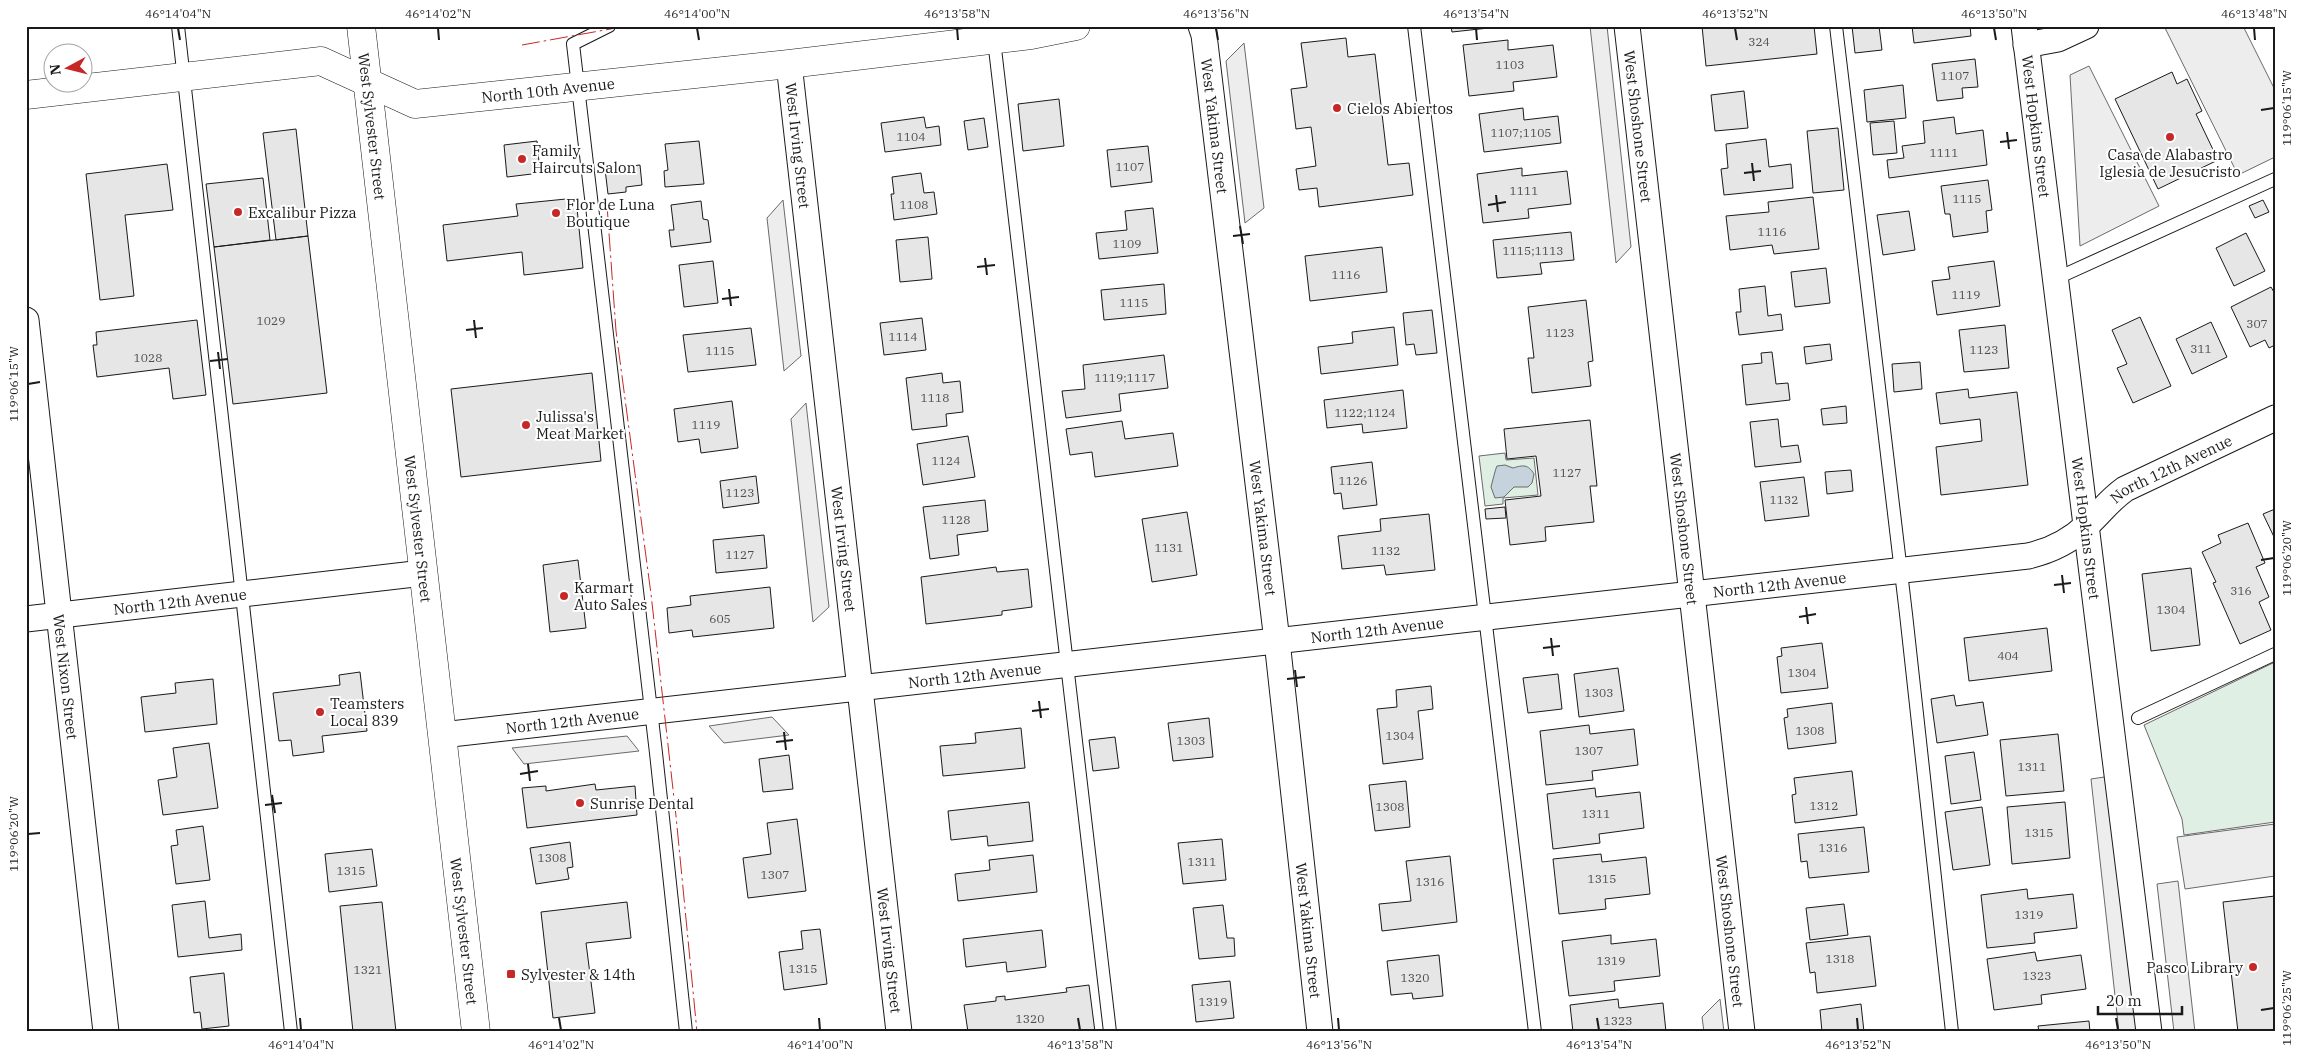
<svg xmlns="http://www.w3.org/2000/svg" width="2301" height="1058" font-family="'IBM Plex Serif',serif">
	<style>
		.green { fill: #e0efe3; stroke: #6a6a6a }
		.parking { fill: #ededed; stroke: #6a6a6a }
		.water { fill: #c6d2dc; stroke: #6a6a6a }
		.building { fill: #e6e6e6; stroke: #1a1a1a }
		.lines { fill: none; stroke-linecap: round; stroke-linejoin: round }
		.lane-casing { stroke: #1a1a1a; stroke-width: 14 }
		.street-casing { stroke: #1a1a1a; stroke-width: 27 }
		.secondary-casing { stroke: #1a1a1a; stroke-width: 29 }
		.lane { stroke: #fff; stroke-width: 12 }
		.street { stroke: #fff; stroke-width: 25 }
		.secondary { stroke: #fff; stroke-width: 28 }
		.power { stroke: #c62828; stroke-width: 1; stroke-dasharray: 18 4 2.5 4; stroke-linecap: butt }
		.ticks { fill: none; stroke: #1a1a1a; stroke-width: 2 }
		.poi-dot { fill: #c62828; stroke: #fff; stroke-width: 2 }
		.labels { text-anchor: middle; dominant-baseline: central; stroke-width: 4; stroke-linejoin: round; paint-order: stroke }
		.number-label { font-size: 12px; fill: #4d4d4d }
		.street-label { font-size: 15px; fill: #1a1a1a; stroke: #fff }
		.poi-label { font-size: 15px; fill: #1a1a1a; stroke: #fff; text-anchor: start }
		.neatline { fill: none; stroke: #1a1a1a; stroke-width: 2 }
		.ticks-label { font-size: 12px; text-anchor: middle; fill: #1a1a1a }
	</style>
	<rect width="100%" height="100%" fill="#fff"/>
	<path class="green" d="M1505,453L1506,460L1534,458L1538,495L1503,498V504L1485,506L1479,456Z
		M2275,662V822L2184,835L2182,819L2144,725Z"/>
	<path class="parking" d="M1590,26H1607L1631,247L1616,263Z
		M2170,26H2243L2275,90V157L2238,175L2165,28Z
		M1244,43L1264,208L1245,223L1226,61Z
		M2089,66L2159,206L2080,246L2070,75Z
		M783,200L801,356L784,371L767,218Z
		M806,403L829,607L813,622L791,419Z
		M772,717L789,735L724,743L709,726Z
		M627,736L639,751L524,764L512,748Z
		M2111,776L2141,1032H2119L2091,779Z
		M2275,824V876L2185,889L2177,837Z
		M2178,881L2195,1032H2174L2157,884Z
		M1720,999L1724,1032H1704L1702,1017Z"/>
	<path class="water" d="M1505,465L1513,468C1523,465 1528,464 1534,474L1532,483L1528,487H1514L1504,497L1495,498L1491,487C1492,483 1496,467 1497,466Z"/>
	<path class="building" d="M1451,26H1507L1452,32Z
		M1702,26H1723V28L1814,26L1817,54L1706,66Z
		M1852,26H1879L1882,50L1855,53Z
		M1912,26H1970L1971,36L1914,43Z
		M1346,38L1348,57L1375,54L1388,165L1409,163L1413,195L1319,207L1317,188L1299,190L1296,169L1316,166L1311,127L1296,129L1291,89L1307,87L1301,43Z
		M1508,40V50L1553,45L1557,77L1513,82L1514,91L1469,96L1463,45Z
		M1975,59L1978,87L1962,88L1963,98L1937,101L1932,64Z
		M2172,72L2177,84L2187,79L2202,111L2196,114L2218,160L2158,189L2115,99Z
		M1903,85L1906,118L1867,122L1864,90Z
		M1744,91L1748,128L1715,131L1711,95Z
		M1059,99L1064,146L1023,151L1018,104Z
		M1523,108L1524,120L1558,116L1561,143L1484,152L1479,114Z
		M924,117L926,128L939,126L941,145L885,152L881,123Z
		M1954,117L1956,134L1983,130L1987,165L1889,178L1887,160L1904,158L1902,146L1925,143L1923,121Z
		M984,118L988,147L968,150L964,121Z
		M1894,121L1897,153L1873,155L1870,123Z
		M1838,128L1844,190L1813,193L1807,131Z
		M296,129L308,236L276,240L263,133Z
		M1766,139L1769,167L1791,164L1793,188L1724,195L1721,169L1728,168L1726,144Z
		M537,141L540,173L507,177L504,145Z
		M699,141L704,184L665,187L664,171L668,170L665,144Z
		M1148,146L1152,182L1111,187L1107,150Z
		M167,164L173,210L125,215L134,296L100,300L86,174Z
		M640,165L642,185L626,187V192L608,194L605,169Z
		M1522,168V176L1567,171L1571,204L1528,209L1529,218L1483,223L1477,174Z
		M921,173L924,193L934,192L937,214L894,220L891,194H894L892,177Z
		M263,178L270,240L214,247L206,184Z
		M1988,180L1992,210L1986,211L1988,232L1953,237L1950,214H1945L1941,186Z
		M1813,197L1819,249L1774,254L1772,245L1730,250L1726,216L1769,212L1768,202Z
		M576,198L583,268L524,275L522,252L447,261L443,225L518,216L516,204Z
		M2263,200L2269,212L2255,218L2249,206Z
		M701,201L703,219L708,220L711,242L671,247L669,230H674L671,205Z
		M1153,208L1158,253L1099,259L1096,233L1127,230L1125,211Z
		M1909,211L1915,250L1883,255L1877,215Z
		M1571,232L1574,260L1540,263L1542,274L1497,278L1493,240Z
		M2246,233L2265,271L2234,286L2216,248Z
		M308,236L327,393L233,404L214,247Z
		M928,237L932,279L900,282L896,240Z
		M1382,247L1387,292L1310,301L1305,256Z
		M713,261L718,303L684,307L679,265Z
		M1994,261L2000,306L1937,315L1932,281L1950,279L1948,267Z
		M1826,268L1830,303L1795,307L1791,272Z
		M1164,284L1166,314L1104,320L1101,290Z
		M1765,286L1768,316L1781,314L1783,330L1739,335L1736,312H1741L1739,289Z
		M2271,287L2275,294V345L2269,348L2265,340L2250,347L2231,307Z
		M1586,300L1593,361L1588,362L1591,386L1532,393L1528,358H1534L1528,307Z
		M1432,310L1437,353L1416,355L1414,344L1406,345L1403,313Z
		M2140,317L2171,386L2133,403L2117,368L2127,364L2112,330Z
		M922,318L926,350L884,355L880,323Z
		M197,320L206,395L173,399L169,368L97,377L93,345H97L96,332Z
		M2211,322L2227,357L2192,374L2176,339Z
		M2005,325L2009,368L1964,372L1959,330Z
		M1394,327L1398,365L1321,374L1318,347L1353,343L1352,332Z
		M751,328L756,365L688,372L683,335Z
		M1830,344L1832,360L1806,364L1804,347Z
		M1772,352L1776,384L1788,383L1790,400L1746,405L1742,365L1762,363L1761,353Z
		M1164,355L1168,388L1119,394L1121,411L1066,418L1062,391L1085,389L1083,365Z
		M1920,362L1922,389L1894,392L1892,364Z
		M592,373L601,461L461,477L451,389Z
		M942,373L943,383L960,381L963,412L946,414L947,426L912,430L906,378Z
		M1968,389L1969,398L2017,392L2028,485L1941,495L1936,447L1982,441L1980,419L1940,424L1936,393Z
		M1403,390L1407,428L1363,433L1362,424L1327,428L1324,400Z
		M732,401L738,448L701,453L699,439L678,442L674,409Z
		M1846,406L1847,423L1823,425L1821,409Z
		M1778,419L1781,447L1798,445L1801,462L1755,467L1750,422Z
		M1590,420L1597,486H1590L1594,522L1545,527L1546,541L1510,545L1505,500L1541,496L1536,456L1507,459L1504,429Z
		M1122,421L1125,439L1173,433L1178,466L1095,477L1092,452L1070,455L1066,429Z
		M968,436L975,477L923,485L917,444Z
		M1372,462L1377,505L1343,509L1341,493L1334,494L1331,467Z
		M1851,470L1853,491L1827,494L1825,472Z
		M756,476L759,503L723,508L720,481Z
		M1804,477L1809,516L1765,521L1760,482Z
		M985,500L988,531L957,535L959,555L930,559L923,507Z
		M1505,507L1506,518L1486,519L1485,509Z
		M2275,509V539L2263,514Z
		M1187,512L1197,575L1152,582L1142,519Z
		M1429,514L1435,570L1386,575L1384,565L1342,569L1338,536L1381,531L1380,519Z
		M2248,523L2265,563L2256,567L2269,597L2259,602L2271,630L2240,644L2213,583L2216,582L2202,552L2221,543L2218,535Z
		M764,535L767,568L716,573L713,540Z
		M578,560L586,628L550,632L543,565Z
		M996,567L997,572L1028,569L1032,607L1002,611V615L926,624L921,577Z
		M2191,568L2200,645L2151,651L2142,574Z
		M770,587L774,628L693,637L692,630L669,633L667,608L691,605L690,596Z
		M2047,628L2052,671L1969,681L1964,638Z
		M1822,643L1828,688L1781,693L1777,657L1782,656L1781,648Z
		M1618,668L1624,711L1579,717L1574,674Z
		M360,672L367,731L322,736L324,752L293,756L291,740L279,741L273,693L340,685L339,675Z
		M1558,674L1562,709L1528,713L1523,678Z
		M213,679L217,724L145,732L141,697L176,693L175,683Z
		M1431,686L1433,709L1418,711L1423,759L1383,764L1377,709L1397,707L1396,690Z
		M1954,695L1956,706L1983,702L1988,735L1937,743L1931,699Z
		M1832,703L1836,743L1788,749L1784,718L1788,717L1787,709Z
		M1209,718L1213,757L1173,761L1168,723Z
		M1589,725L1590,734L1634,729L1638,765L1592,771L1593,780L1546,785L1540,731Z
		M1021,728L1025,768L943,776L940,746L976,743L975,733Z
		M2058,734L2064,791L2006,796L2000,740Z
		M1115,737L1119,768L1093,771L1089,740Z
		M209,743L218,808L163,815L158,780L177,777L173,748Z
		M1974,752L1981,800L1951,804L1945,756Z
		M789,755L793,789L763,792L759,759Z
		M1852,771L1857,815L1795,823L1792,795L1796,794L1794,778Z
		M1406,781L1410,827L1375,831L1369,785Z
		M595,784L596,790L635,786L637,815L527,828L522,788L546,786V791Z
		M1595,788L1596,797L1640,792L1644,828L1599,834L1600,843L1553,849L1547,794Z
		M1029,802L1033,841L988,846L987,836L951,840L948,811Z
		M2065,802L2070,858L2012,864L2007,807Z
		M1982,807L1990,865L1953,870L1945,812Z
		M797,819L806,891L748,898L743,858L771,854L767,823Z
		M203,826L210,880L176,884L171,846L178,845L176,830Z
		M1864,827L1869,872L1809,878L1807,861L1801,862L1798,834Z
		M1222,839L1226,880L1183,884L1178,843Z
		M570,842L573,867L567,868L569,879L536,884L530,848Z
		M372,849L377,886L329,892L325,854Z
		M1601,854L1602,862L1646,857L1650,894L1605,899L1606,909L1559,914L1553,859Z
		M1033,855L1037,892L958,901L955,874L990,870L989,860Z
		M1450,856L1457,922L1382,931L1379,904L1411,901L1406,861Z
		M2027,889L2028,899L2073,894L2077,928L2034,933L2035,943L1987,948L1981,895Z
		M2275,896V1032H2238L2223,902Z
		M205,901L209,938L241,934L242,950L178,957L172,905Z
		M382,902L396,1032H353L340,906Z
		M627,902L631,938L586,943L595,1013L553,1018L541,912Z
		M1844,904L1848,935L1810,940L1806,908Z
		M1223,905L1227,938H1234L1235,956L1199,959L1193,908Z
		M820,929L827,984L784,990L779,952L803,949L801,931Z
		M1042,930L1046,967L1007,972L1006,962L966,967L963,939Z
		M1611,935V944L1656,939L1660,976L1614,981L1615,991L1569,996L1562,941Z
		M1870,936L1876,986L1817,993L1815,972L1810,973L1806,943Z
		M2035,952L2037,961L2081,955L2086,989L2041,995L2042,1004L1994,1010L1987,959Z
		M1439,955L1443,996L1413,999L1412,993L1391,995L1387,961Z
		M224,973L229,1026L202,1029L200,1012L194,1013L190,977Z
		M1230,981L1234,1018L1196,1022L1192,985Z
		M1089,985L1095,1032H968L964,1005L996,1001V997L1005,996V1000L1067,992L1066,988Z
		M1618,999L1619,1008L1663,1003L1666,1032H1573L1570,1005Z
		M1861,1004L1864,1032H1822L1820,1010Z
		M2089,1021L2090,1032H2039L2038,1026Z"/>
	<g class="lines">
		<defs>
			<path id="lane" d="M178,26L291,1032
				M609,26L573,44L656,753L686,1032
				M1414,26L1535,1032
				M1836,26L1906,614L1952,1032
				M994,40L1110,1032
				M2055,279L2275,179
				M2138,718L2275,654"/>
			<g id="street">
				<path id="s1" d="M1201,26L1204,35L1277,641L1320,1032"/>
				<path id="s2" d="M1627,26L1742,1032"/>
				<path id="s3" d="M2024,26L2149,1032"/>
				<path d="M2026,45L2058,39L2086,26"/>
				<path id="s4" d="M789,64L899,1032"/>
				<path id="s5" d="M26,320L106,1032"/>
				<path id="s6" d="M26,619L423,573"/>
				<path id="s7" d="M442,735L2028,556C2050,551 2069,542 2086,526C2101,513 2107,502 2125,489L2275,418"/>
			</g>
			<g id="secondary">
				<path id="s8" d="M361,26L476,1032"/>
				<path id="s9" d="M26,95L321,61L415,104L789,64L1031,35L1076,26"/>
			</g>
		</defs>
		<use href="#lane" class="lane-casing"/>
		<use href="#street" class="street-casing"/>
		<use href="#secondary" class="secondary-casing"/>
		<use href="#lane" class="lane"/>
		<use href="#street" class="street"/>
		<use href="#secondary" class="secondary"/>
		<path class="power" d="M522,45L627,26
			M607,205L616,331L651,594L676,816L697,1032"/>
	</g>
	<path class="ticks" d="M178,28L180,40M438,28L439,40M697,28L699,40M957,28L958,40M1216,28L1218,40M1476,28L1477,40M1735,28L1737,40M1994,28L1996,40M2254,28L2255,40M2261,110L2274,108M2007,132L2009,149M2000,142L2017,140M1752,163L1754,181M1744,173L1761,171M1496,195L1498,212M1488,205L1506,202M1240,226L1243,244M1233,236L1250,234M985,258L987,275M977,267L995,265M729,289L731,306M722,299L739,297M474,320L476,338M466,330L483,328M218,352L220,369M210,361L228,359M28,384L40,382M2261,560L2274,558M2062,575L2064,593M2054,585L2071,583M1806,607L1808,624M1799,617L1816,614M1551,638L1553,656M1543,648L1560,646M1295,670L1297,687M1287,679L1305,677M1039,701L1041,718M1032,711L1049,709M784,732L786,750M776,742L793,740M528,764L530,781M520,774L538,771M272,795L275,813M265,805L282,803M28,834L40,833M2261,1010L2274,1008M300,1018L301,1030M559,1018L561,1030M819,1018L820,1030M1078,1018L1080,1030M1338,1018L1339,1030M1597,1018L1599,1030M1857,1018L1858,1030M2116,1018L2118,1030"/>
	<g class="poi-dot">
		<circle cx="1337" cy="108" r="5"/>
		<circle cx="2170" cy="137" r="5"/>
		<circle cx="522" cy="159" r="5"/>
		<circle cx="238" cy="212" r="5"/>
		<circle cx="556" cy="213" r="5"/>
		<circle cx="526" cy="425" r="5"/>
		<circle cx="564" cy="596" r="5"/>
		<circle cx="320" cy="712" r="5"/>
		<circle cx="580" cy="803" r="5"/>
		<circle cx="2253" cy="967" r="5"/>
		<rect x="506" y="969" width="10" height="10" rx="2.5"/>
	</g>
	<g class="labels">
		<g class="number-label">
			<text x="1759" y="41">324</text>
			<text x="1510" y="64">1103</text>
			<text x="1955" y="75">1107</text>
			<text x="1521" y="132">1107;1105</text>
			<text x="911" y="136">1104</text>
			<text x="1944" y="152">1111</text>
			<text x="1130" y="166">1107</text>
			<text x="1524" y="190">1111</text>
			<text x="1967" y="198">1115</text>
			<text x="914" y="204">1108</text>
			<text x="1772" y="231">1116</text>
			<text x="1127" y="243">1109</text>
			<text x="1533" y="250">1115;1113</text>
			<text x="1346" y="274">1116</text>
			<text x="1966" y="294">1119</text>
			<text x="1134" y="302">1115</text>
			<text x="271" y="320">1029</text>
			<text x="2257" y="323">307</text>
			<text x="1560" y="332">1123</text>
			<text x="903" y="336">1114</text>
			<text x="2201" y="348">311</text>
			<text x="1984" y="349">1123</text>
			<text x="720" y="350">1115</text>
			<text x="148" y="357">1028</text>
			<text x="1125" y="377">1119;1117</text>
			<text x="935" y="397">1118</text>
			<text x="1365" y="412">1122;1124</text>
			<text x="706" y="424">1119</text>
			<text x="946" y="460">1124</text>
			<text x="1567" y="472">1127</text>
			<text x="1353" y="480">1126</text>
			<text x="740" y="492">1123</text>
			<text x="1784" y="499">1132</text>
			<text x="956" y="519">1128</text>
			<text x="1169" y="547">1131</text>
			<text x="1386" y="550">1132</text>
			<text x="740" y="554">1127</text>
			<text x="2241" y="590">316</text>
			<text x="2171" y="609">1304</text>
			<text x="720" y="618">605</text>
			<text x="2008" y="655">404</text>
			<text x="1802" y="672">1304</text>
			<text x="1599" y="692">1303</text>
			<text x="1810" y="730">1308</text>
			<text x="1400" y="735">1304</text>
			<text x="1191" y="740">1303</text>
			<text x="1589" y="750">1307</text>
			<text x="2032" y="766">1311</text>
			<text x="1824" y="805">1312</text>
			<text x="1390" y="806">1308</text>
			<text x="1596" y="813">1311</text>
			<text x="2039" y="832">1315</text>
			<text x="1833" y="847">1316</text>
			<text x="552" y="857">1308</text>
			<text x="1202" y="861">1311</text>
			<text x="351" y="870">1315</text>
			<text x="775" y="874">1307</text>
			<text x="1602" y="878">1315</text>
			<text x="1430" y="881">1316</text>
			<text x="2029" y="914">1319</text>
			<text x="1840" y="958">1318</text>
			<text x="1611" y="960">1319</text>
			<text x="803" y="968">1315</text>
			<text x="368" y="969">1321</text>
			<text x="2037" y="975">1323</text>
			<text x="1415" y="977">1320</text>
			<text x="1213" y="1001">1319</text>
			<text x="1030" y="1018">1320</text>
			<text x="1618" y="1020">1323</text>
		</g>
		<g class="street-label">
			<text stroke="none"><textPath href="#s9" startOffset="534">North 10th Avenue</textPath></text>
			<text stroke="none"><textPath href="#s1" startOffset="101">West Yakima Street</textPath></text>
			<text stroke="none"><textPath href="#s8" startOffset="101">West Sylvester Street</textPath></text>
			<text stroke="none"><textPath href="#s2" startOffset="101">West Shoshone Street</textPath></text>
			<text stroke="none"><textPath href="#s3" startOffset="101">West Hopkins Street</textPath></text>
			<text stroke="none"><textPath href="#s4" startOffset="82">West Irving Street</textPath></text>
			<text stroke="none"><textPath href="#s7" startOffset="1766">North 12th Avenue</textPath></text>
			<text stroke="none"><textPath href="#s1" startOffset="506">West Yakima Street</textPath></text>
			<text stroke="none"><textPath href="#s8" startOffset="506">West Sylvester Street</textPath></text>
			<text stroke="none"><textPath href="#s2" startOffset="506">West Shoshone Street</textPath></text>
			<text stroke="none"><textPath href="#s3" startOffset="506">West Hopkins Street</textPath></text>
			<text stroke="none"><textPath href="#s4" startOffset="488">West Irving Street</textPath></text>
			<text stroke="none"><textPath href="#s7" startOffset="1346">North 12th Avenue</textPath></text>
			<text stroke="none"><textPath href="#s6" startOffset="155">North 12th Avenue</textPath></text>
			<text stroke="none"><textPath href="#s7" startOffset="941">North 12th Avenue</textPath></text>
			<text stroke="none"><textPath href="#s7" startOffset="536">North 12th Avenue</textPath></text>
			<text stroke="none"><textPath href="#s5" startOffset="359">West Nixon Street</textPath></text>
			<text stroke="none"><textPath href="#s7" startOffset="131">North 12th Avenue</textPath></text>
			<text stroke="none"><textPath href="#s8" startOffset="911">West Sylvester Street</textPath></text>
			<text stroke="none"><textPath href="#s1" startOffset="911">West Yakima Street</textPath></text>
			<text stroke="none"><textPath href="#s2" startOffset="911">West Shoshone Street</textPath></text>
			<text stroke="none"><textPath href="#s4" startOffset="892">West Irving Street</textPath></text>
		</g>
		<g class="poi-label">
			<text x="1347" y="108">Cielos Abiertos</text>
			<text x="532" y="150">Family<tspan x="532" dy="17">Haircuts Salon</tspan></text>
			<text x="2170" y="154" text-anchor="middle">Casa de Alabastro<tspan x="2170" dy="17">Iglesia de Jesucristo</tspan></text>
			<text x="566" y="204">Flor de Luna<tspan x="566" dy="17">Boutique</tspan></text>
			<text x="248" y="212">Excalibur Pizza</text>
			<text x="536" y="416">Julissa's<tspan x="536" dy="17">Meat Market</tspan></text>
			<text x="574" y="587">Karmart<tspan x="574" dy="17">Auto Sales</tspan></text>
			<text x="330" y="703">Teamsters<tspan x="330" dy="17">Local 839</tspan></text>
			<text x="590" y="803">Sunrise Dental</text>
			<text x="2243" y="967" text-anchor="end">Pasco Library</text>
			<text x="521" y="974">Sylvester &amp; 14th</text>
		</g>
	</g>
	<rect width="2301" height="1058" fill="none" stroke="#ffffff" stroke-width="55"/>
	<g transform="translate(68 68) rotate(263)"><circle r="24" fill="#ffffff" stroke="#a3a3a3"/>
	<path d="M0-4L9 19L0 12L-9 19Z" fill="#c62828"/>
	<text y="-8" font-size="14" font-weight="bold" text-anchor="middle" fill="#1a1a1a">N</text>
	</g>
	<path d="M2098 1006v8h84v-8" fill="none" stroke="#1a1a1a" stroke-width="2.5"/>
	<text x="2106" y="1006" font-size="15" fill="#1a1a1a" stroke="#ffffff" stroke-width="4" paint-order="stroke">20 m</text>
	<rect x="28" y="28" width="2246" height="1002" class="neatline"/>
	<g class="ticks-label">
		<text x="178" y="18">46°14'04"N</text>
		<text x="438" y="18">46°14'02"N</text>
		<text x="697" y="18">46°14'00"N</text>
		<text x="957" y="18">46°13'58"N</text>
		<text x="1216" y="18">46°13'56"N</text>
		<text x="1476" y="18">46°13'54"N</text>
		<text x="1735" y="18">46°13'52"N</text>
		<text x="1994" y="18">46°13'50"N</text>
		<text x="2254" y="18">46°13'48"N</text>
		<text transform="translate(2287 108) rotate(-90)" y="4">119°06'15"W</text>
		<text transform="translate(14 384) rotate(-90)" y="4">119°06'15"W</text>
		<text transform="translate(2287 558) rotate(-90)" y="4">119°06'20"W</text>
		<text transform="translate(14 834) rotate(-90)" y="4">119°06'20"W</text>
		<text transform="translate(2287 1008) rotate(-90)" y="4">119°06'25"W</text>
		<text x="301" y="1049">46°14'04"N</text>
		<text x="561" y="1049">46°14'02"N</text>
		<text x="820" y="1049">46°14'00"N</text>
		<text x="1080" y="1049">46°13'58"N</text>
		<text x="1339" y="1049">46°13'56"N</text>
		<text x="1599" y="1049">46°13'54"N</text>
		<text x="1858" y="1049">46°13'52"N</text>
		<text x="2118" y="1049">46°13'50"N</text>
	</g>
</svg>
